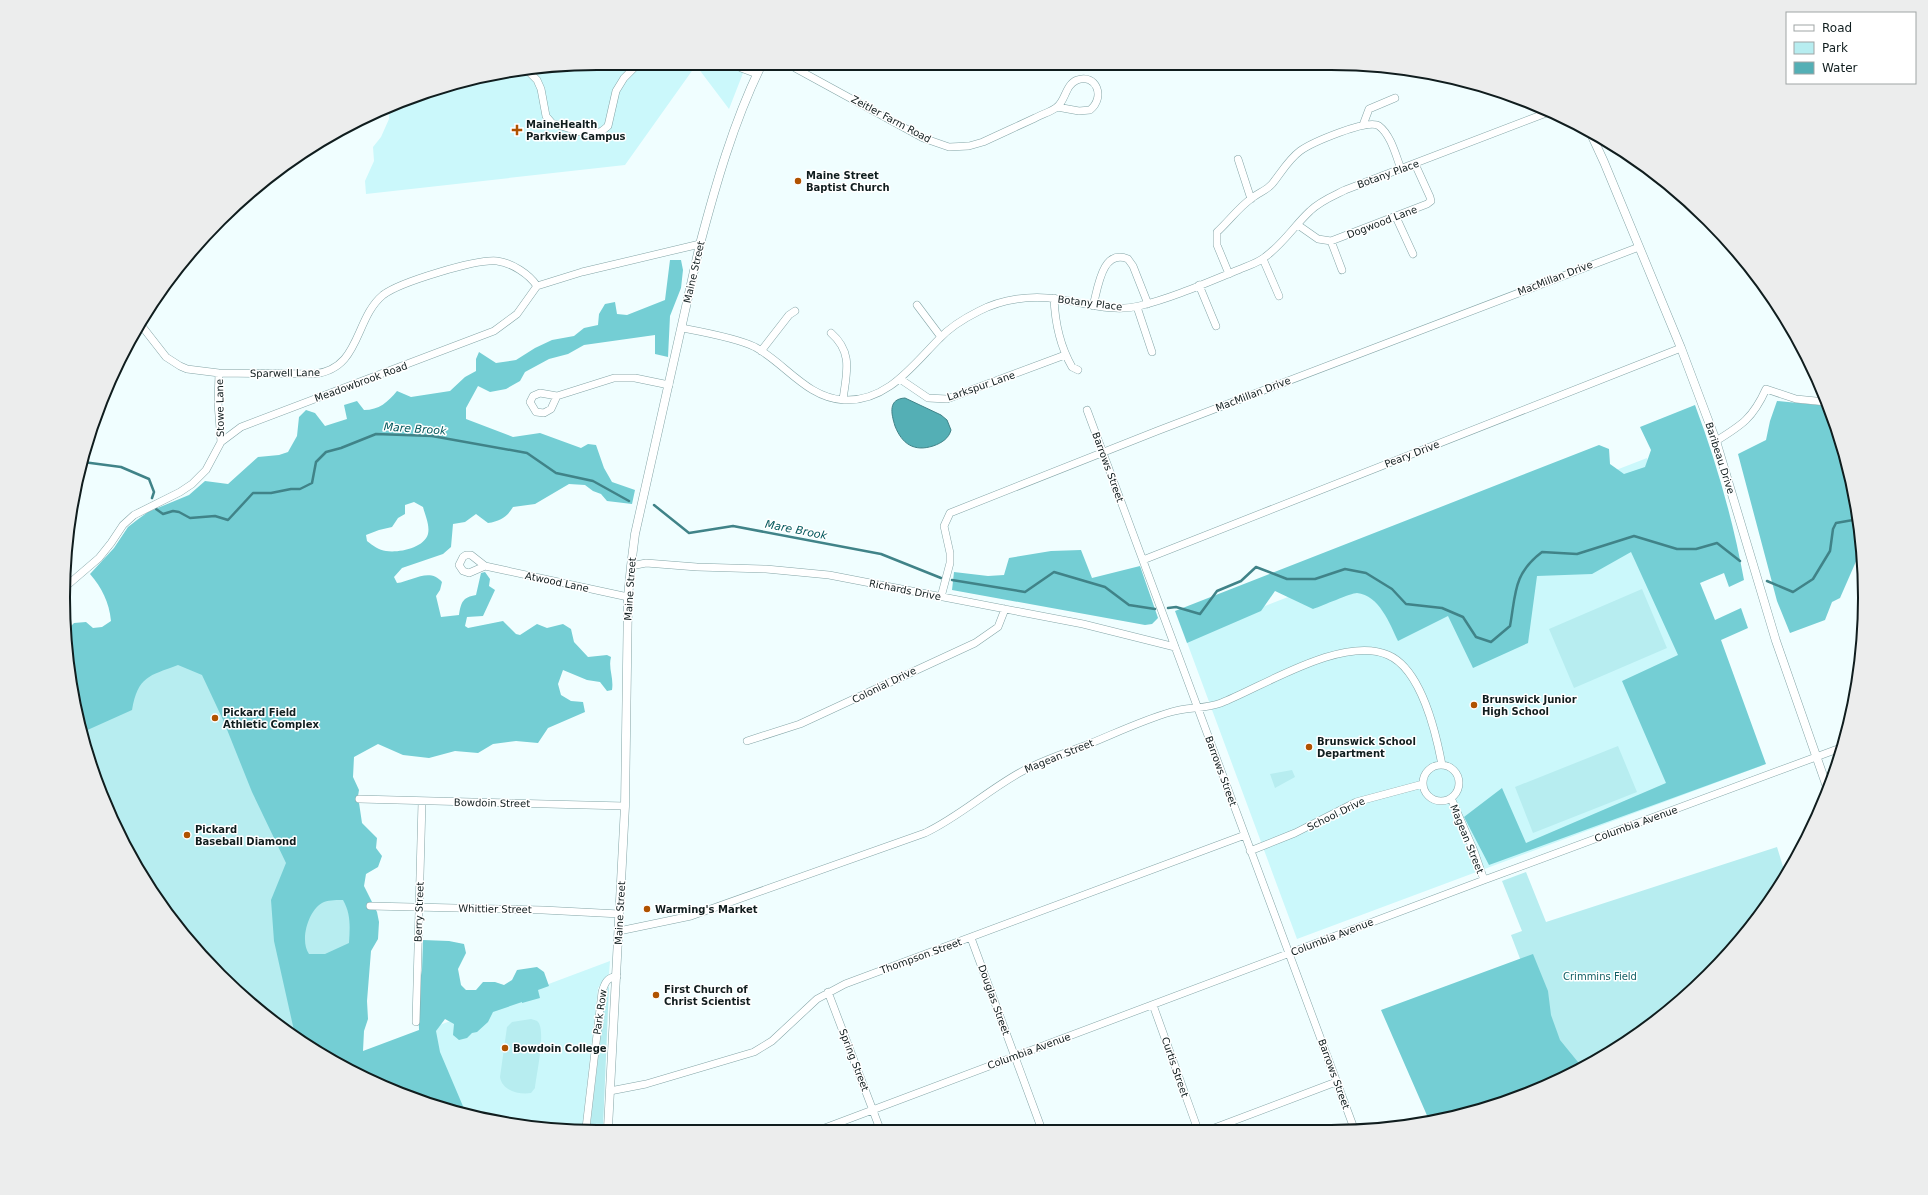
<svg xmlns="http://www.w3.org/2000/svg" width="1928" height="1195" font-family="'DejaVu Sans',sans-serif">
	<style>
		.built { fill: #cbf8fb }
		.green { fill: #b7edf0 }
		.forest { fill: #74ced4; fill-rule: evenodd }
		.water { fill: #54afb5; stroke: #408388 }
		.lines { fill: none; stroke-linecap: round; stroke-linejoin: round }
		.stream { stroke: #408388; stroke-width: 2.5 }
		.minor-casing { stroke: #84a5a7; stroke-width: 8 }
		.tertiary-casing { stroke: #84a5a7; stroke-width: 9 }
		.minor { stroke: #fff; stroke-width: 7 }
		.tertiary { stroke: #fff; stroke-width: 8 }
		.poi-dot { fill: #b05200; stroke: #fff; stroke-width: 1.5 }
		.labels { text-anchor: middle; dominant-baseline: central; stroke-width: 3; stroke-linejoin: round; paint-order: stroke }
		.street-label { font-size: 10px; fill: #101d1e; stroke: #fff }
		.poi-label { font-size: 10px; font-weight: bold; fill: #101d1e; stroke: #fff; text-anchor: start }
		.park-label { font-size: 10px; fill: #105e63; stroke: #fff }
		.water-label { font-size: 11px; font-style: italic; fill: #03585c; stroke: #fff }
		.rim { fill: none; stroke: #101d1e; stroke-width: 2 }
	</style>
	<rect width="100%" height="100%" fill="#f0feff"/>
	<path class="built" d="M528,68H694L625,165L366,194L365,181L374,161L373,147L381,137L389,119V114L384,109L426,91Z
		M698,68H745L729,109Z
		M1647,458L1761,766L1297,939L1185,637Z
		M610,961L609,974L598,988L582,1128L528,1127L462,1110L429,1029Z"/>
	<path class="green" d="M341,448L354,1059L382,1085L272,1022L219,975L153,895L91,769L68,667Z
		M1642,589L1667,648L1574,688L1549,629Z
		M1618,746L1637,792L1533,833L1515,787Z
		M1292,770L1295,777L1275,788L1270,774Z
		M1777,847L1785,873L1755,923L1683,999L1598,1061L1564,1074L1511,935L1522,931L1502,881L1526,872L1546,922Z
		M609,986L603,1128H590L606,992Z
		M531,1019C533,1020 536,1020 537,1021C547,1028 536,1076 535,1088L531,1093C520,1095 502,1091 500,1077L507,1027L512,1022Z"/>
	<path class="forest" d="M670,260H681L683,270L681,288L670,316L668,357L655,354V335L584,345L568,354L549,359L525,372L520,381L506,389L490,392L478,386L466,408V419L513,437L540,433L581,448L588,444L596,445L604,468L612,482L635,490L632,504L607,501L601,494L593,491L585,485L569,484L535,504L513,507C507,517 500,521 488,523L476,514L465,522L453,524L451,547L443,554L402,568L394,577L397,583C412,581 430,567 442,582L440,590L436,596L441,617L459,615C461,602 463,597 476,595L481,573L485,572L490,579L489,586L495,590L483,616L467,617L465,626L468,628L503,621L516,634L520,635L537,624L547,628L563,624L571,629L574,642L588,657L607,655L611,657C608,668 614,678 612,690L607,691L600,682L587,680L563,670L558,684L561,695L571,701L583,702L585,712L548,728L538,743L516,741L493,744L478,753L455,751L429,758L403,755L378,744L354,757L353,777L359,790L358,796L362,823L377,838L376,848L382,856L378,867L366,874L364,886L377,912L379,922L378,939L371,951L367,1001L368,1019L364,1031L363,1051L419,1030L418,991L422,970L423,940L449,941L464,944L466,953L458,969L461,985L466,990H476L483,982H495L504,985L512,980L517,970L537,967L544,972L549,986L538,990L540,998L522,1003V1002L493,1012L488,1022L477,1032L472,1033L467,1038L459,1040L453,1035L454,1024L445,1019L436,1031L440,1052L465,1111L393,1091L295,1035L274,941L271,900L286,863L252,792L224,722L202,675L178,665C149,676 138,676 132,710L83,732L68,667L65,632L74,623L86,622L93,628L102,627L111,621C109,602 102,588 90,574L114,548L128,527L137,520L148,512L189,495L205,481L228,484L258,457L279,455L288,452L297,436L299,417L306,410L315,413L325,426L347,419L344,405L357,401L364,410C379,410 388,402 397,391L411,397L450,391L465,377L476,371V359L479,352L496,363L516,360L535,348L552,340L574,336L584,328L598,325L599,314L605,304L615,302L617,314L627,315L665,300ZM414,502L423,507C425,515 430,525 428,534C424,548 399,553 386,551C379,550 373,546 367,541L366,535L379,530L392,527L398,518L405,514V505ZM343,900C351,914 350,927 349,943L325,954H309C299,940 309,908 324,902C330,900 338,900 343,900Z
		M1777,401L1828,406L1837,425L1860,527L1861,550L1840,598L1832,602L1825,620L1790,633L1777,601L1738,454L1766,440L1770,421Z
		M1695,405C1716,461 1733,520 1744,580L1729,587L1724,573L1700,583L1715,620L1741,608L1748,628L1721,640L1766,764L1489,865L1464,817L1502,788L1526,843L1666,783L1622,681L1678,655L1631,552L1592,574L1537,576L1528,643L1473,668L1448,616L1398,641C1390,624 1379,595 1357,593C1351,593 1322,606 1313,609L1275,591L1261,611L1187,643L1175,611L1599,445L1609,449L1610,464L1624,474L1645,467L1651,450L1640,427Z
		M1081,550L1092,578L1140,566L1157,615L1158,618L1152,624L1145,625L952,590L954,572L988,576L1004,575L1009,558L1051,551Z
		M1533,954L1548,991L1551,1015L1560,1040L1582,1067L1513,1096L1440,1118L1429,1120L1381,1010Z"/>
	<path class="water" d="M905,398L941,415L947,420L951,430C949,438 942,443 933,446C914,452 902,444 895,426C891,413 888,399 905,398Z"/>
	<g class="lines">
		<path class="stream" d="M83,462L121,467L149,479L154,492L152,498
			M654,505L689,533L733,526L881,554L941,578
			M156,509L163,514L173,511L179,512L190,518L215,516L228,520L253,493H271L291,489H300L312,483L316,462L326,452L341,448L376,434L432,436L527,453L556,473L593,481L629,501
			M952,580L1025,592L1054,572L1105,587L1129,605L1155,609
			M1767,581L1793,592L1813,579L1830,551L1833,529L1836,523L1853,520L1857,514
			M1168,608L1176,607L1200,614L1217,591L1241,581L1256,567L1287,579H1315L1345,569L1366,573L1392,589L1406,604L1442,608L1463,617L1476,637L1491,642L1510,626C1516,593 1513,574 1542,552L1577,554L1634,536L1677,549H1696L1717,543L1740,561"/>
		<defs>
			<path id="minor" d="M525,68L537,80L541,89L546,116L552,123L580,132L595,133L602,131L608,126L616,91L624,78L634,68
				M741,68L757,74
				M795,68L923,138L949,147L969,146L983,142C1000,134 1018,126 1035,118C1042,114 1051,112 1057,107C1066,100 1065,85 1077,80C1096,73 1106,97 1090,110L1079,111L1057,107
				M1363,125L1369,109L1395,98
				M1238,159L1251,199
				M1396,217L1413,254
				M1298,225L1318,239L1331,241L1427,204L1431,201L1430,197L1415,164
				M1331,241L1342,270
				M1263,259L1279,296
				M1229,274L1217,245V232C1229,221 1239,207 1252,198C1258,193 1267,190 1272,184C1281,173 1288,160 1300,151C1311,143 1368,118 1379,126C1391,135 1396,156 1401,169
				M1199,285L1216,326
				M1054,298C1055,323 1060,346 1072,367L1078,370
				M917,305L941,337
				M1093,306C1098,288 1102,248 1128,259L1133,266L1148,304
				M1137,307L1152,352
				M141,325L166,357L180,366L187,369L219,373L314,374C361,369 354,319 383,295C400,282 476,259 497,261C512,263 529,274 537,286
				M682,328C703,332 737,338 755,347C786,364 807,398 844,400C887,402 912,366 939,339C950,327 965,318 979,311C1002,299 1031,295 1057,299C1083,302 1112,313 1139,306C1172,298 1206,283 1238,270C1247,266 1258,263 1265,257C1283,244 1294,226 1310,211C1320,201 1333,196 1345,190L1549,112
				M831,333C854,353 846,374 843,400
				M761,351L789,315L795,311
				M219,373L218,403L221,442
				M900,379L928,398L947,399L1065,355
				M540,393L557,396L551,409L544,413L536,412L530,402L533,396Z
				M557,396L614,378H635L669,385
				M1087,410L1355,1131
				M1716,441C1742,425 1753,418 1766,389L1796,399L1826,402
				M466,555H471L485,566L469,573L463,571L459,565L463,557Z
				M1143,560L1681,348
				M485,566L628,597
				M631,566L646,563L697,567L766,569L829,575L1083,624L1175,647
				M64,588L99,558L111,543L123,525L134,515L180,492L192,484L206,470L221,442L241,427L494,331L517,314L537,286L582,272L700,244
				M941,597L950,563V553L944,526L950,513L1157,431L1639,247
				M747,741L800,724L975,643L998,627L1005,609
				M1423 783a18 18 0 1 1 36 0a18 18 0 1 1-36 0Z
				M1451,798L1474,851L1484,880
				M359,799L625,806
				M1250,851L1295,833L1356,802L1423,784
				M370,906L543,910L620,914
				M619,931L691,916L925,833C959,817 988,790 1021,772C1042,760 1066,753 1089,744C1116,733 1143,720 1171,712C1188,707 1205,709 1221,703C1264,686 1343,635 1388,655C1421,669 1436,733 1442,765
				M971,938L1042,1130
				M828,992L880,1129
				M1153,1005L1198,1130
				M416,1022L422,802
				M610,1091L646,1084L754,1052L772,1041L817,999L845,984L1245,835
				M586,1128L602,992C605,982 607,978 617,976
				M822,1129L1484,880L1843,747
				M1209,1130L1336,1082"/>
			<path id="tertiary" d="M1592,136L1604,162L1681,348L1716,441L1776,641L1827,787
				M608,1128L625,806L628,597L631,566L635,534L700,244C716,184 733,124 760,68"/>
		</defs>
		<use href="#minor" class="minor-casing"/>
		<use href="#tertiary" class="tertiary-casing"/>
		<use href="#minor" class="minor"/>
		<use href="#tertiary" class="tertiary"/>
	</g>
	<g class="poi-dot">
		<path d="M515 124h4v4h4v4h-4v4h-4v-4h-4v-4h4z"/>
		<circle cx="798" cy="181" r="4"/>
		<circle cx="1474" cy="705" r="4"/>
		<circle cx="215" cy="718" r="4"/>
		<circle cx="1309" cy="747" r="4"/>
		<circle cx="187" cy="835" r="4"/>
		<circle cx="647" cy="909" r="4"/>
		<circle cx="656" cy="995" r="4"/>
		<circle cx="505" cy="1048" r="4"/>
	</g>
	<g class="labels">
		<g class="street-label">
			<text transform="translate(891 119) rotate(28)">Zeitler Farm Road</text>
			<text transform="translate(1388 174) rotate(-20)">Botany Place</text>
			<text transform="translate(1382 222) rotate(-21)">Dogwood Lane</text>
			<text transform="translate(694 272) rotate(-77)">Maine Street</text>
			<text transform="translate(1555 278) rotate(-21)">MacMillan Drive</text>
			<text transform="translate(1090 303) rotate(7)">Botany Place</text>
			<text transform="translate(285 373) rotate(-1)">Sparwell Lane</text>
			<text transform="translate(361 382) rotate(-20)">Meadowbrook Road</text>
			<text transform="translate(981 386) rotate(-19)">Larkspur Lane</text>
			<text transform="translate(1253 394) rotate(-21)">MacMillan Drive</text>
			<text transform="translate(220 408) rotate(-91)">Stowe Lane</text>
			<text transform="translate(1412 454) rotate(-21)">Peary Drive</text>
			<text transform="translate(1720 458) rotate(72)">Baribeau Drive</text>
			<text transform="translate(1108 467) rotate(70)">Barrows Street</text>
			<text transform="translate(557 582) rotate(12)">Atwood Lane</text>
			<text transform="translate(630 589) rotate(-86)">Maine Street</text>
			<text transform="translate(905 590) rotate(11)">Richards Drive</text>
			<text transform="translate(884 685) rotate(-26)">Colonial Drive</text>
			<text transform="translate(1059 756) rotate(-22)">Magean Street</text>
			<text transform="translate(1221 771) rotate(70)">Barrows Street</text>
			<text transform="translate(492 803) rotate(1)">Bowdoin Street</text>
			<text transform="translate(1336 814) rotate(-26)">School Drive</text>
			<text transform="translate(1636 824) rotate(-20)">Columbia Avenue</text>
			<text transform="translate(1467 839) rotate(68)">Magean Street</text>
			<text transform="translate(495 909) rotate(1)">Whittier Street</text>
			<text transform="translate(419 912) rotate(-88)">Berry Street</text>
			<text transform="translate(620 913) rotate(-87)">Maine Street</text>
			<text transform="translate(1332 937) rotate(-21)">Columbia Avenue</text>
			<text transform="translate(921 956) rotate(-20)">Thompson Street</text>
			<text transform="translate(994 1000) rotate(70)">Douglas Street</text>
			<text transform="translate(600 1012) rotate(-82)">Park Row</text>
			<text transform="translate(1029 1051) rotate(-20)">Columbia Avenue</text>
			<text transform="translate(854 1060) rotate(69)">Spring Street</text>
			<text transform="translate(1175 1067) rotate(71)">Curtis Street</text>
			<text transform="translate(1334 1074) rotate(70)">Barrows Street</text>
		</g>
		<g class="poi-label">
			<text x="526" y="124">MaineHealth<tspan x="526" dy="12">Parkview Campus</tspan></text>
			<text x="806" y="175">Maine Street<tspan x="806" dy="12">Baptist Church</tspan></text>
			<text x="1482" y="699">Brunswick Junior<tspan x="1482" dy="12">High School</tspan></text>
			<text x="223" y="712">Pickard Field<tspan x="223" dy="12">Athletic Complex</tspan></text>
			<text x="1317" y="741">Brunswick School<tspan x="1317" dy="12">Department</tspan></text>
			<text x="195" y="829">Pickard<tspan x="195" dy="12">Baseball Diamond</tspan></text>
			<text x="655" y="909">Warming's Market</text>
			<text x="664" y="989">First Church of<tspan x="664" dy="12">Christ Scientist</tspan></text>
			<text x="513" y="1048">Bowdoin College</text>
		</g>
		<g class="park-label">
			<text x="1600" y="976">Crimmins Field</text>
		</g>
		<g class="water-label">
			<text transform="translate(415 429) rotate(4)">Mare Brook</text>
			<text transform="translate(796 530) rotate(11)">Mare Brook</text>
		</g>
	</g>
	<path d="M0 0H1928V1195H0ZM597 70H1331A527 527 0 0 1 1858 597V598A527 527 0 0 1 1331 1125H597A527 527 0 0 1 70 598V597A527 527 0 0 1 597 70Z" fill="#eceded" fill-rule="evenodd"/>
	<path class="rim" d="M597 70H1331A527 527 0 0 1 1858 597V598A527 527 0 0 1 1331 1125H597A527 527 0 0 1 70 598V597A527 527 0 0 1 597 70Z"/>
	<rect x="1786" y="12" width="130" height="72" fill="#ffffff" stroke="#9fa5a5"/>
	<rect x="1794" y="25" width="20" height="6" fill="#ffffff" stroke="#9fa5a5"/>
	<text x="1822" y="32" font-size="12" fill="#101d1e">Road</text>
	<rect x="1794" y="42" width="20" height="12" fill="#b7edf0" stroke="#9fa5a5"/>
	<text x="1822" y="52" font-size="12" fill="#101d1e">Park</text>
	<rect x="1794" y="62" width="20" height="12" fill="#54afb5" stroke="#9fa5a5"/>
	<text x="1822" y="72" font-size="12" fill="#101d1e">Water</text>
</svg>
